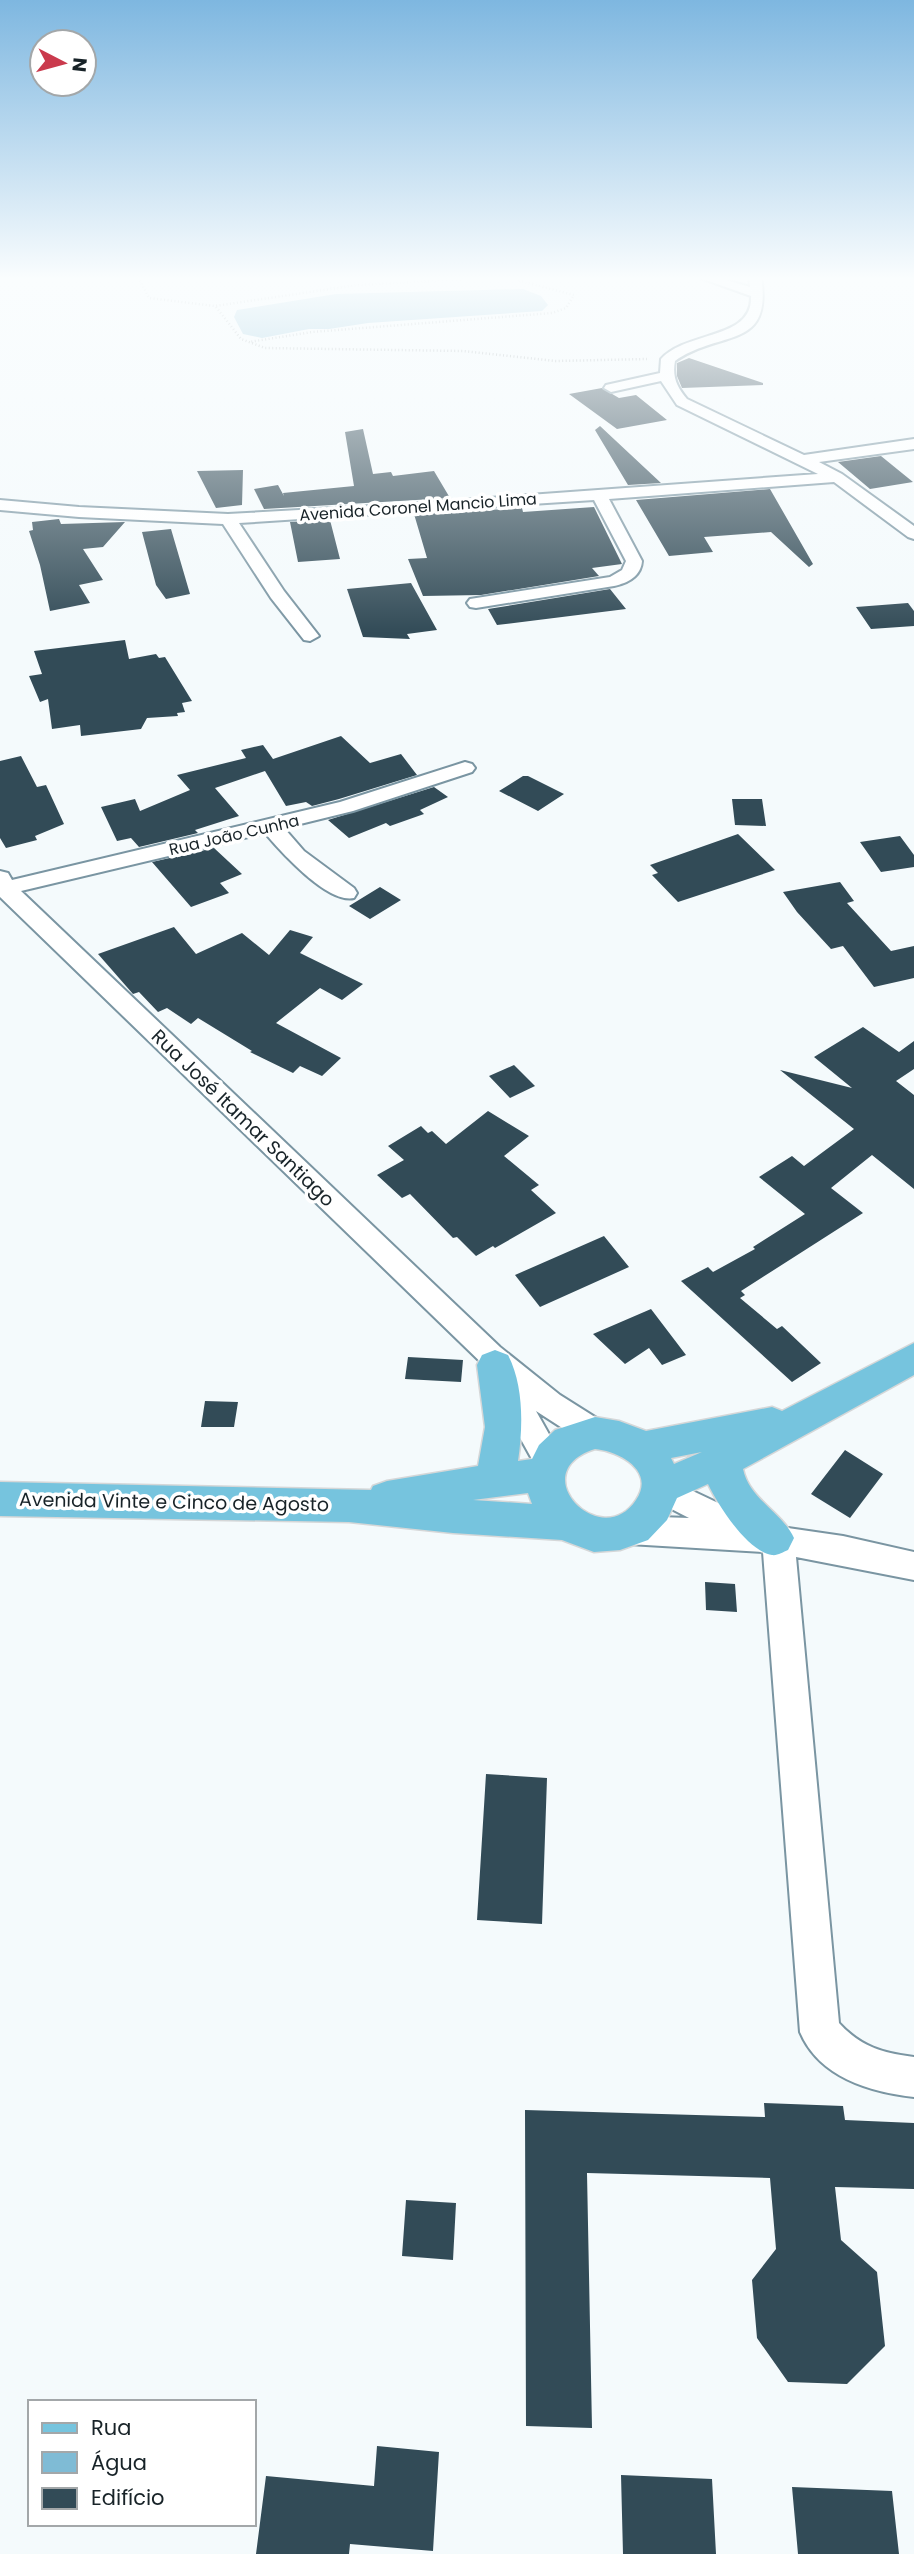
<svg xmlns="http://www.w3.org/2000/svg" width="914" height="2554" font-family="Poppins,sans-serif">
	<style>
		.water { fill: #7fbbd5 }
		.building { fill: #324b57 }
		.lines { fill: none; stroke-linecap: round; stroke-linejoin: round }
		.minor-casing { stroke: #7a95a2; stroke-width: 4 }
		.major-casing { stroke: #d5d7d8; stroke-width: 3 }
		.path { stroke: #9fa7aa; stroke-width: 2.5; stroke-dasharray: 1 2.5; stroke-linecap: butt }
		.minor { fill: #fff; fill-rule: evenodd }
		.major { fill: #76c4de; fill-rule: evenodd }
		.labels { text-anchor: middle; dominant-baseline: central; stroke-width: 7; stroke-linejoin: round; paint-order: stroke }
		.far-street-label { font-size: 16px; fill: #182328; stroke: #fff }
		.street-label { font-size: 19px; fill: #182328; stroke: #fff }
	</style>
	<rect width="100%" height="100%" fill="#f4fafc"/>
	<path class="water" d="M523,289L541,296L548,305L542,311L368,323L329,329H309L262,338L243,334L234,317L237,310L336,294Z"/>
	<path class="building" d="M689,358L763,383V385L682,388L677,376V363Z
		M602,388L619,398L636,395L667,420L617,429L569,394Z
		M600,426L661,483L628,485L595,430Z
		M363,429L373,474L391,472L393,476L434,471L450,498L264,509L254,489L278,485L284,496L283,493L354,486L345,432Z
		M881,456L913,482L870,489L838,462Z
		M243,470L242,505L216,508L197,471Z
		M770,489L813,564L809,567L771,532L704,537L713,552L669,556L636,500Z
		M594,507L622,564L592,568L599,576L481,595L423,596L408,559L427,558L414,514L522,508L523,512Z
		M59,519L61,524L125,522L103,547L83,549L103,580L79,585L90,603L50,611L40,565L29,531L33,530L32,522Z
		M330,520L340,559L298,562L290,522Z
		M171,529L190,594L166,599L156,585L142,532Z
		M411,583L437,630L407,634L410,639L363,637L347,589Z
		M610,589L626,609L497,625L488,609Z
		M908,603L914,611V626L871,629L856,607Z
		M125,640L129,659L156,654L159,658L165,657L192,701L182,703L185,712L177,713L178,716L147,718L141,729L81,736L80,725L52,729L48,699L40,702L29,676L42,674L34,651Z
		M341,736L370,763L401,754L417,775L339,799L312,806L306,802L286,806L265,771L215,788L239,816L195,830L198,833L139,847L131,838L117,841L101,807L135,799L140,811L190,790L177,775L246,758L241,750L263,745L273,759Z
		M21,756L37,787L46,785L64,824L35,836L37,840L6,848L0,838V761Z
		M523,776H528L564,794L538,811L499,791Z
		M434,787L448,797L420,810L424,814L390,826L386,823L349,838L328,820Z
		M732,799H762L766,826L735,825Z
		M738,834L775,870L678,902L652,875L658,873L650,865Z
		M900,836L914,855V867L881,872L860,842Z
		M214,848L242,874L220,883L229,893L191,907L152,862Z
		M840,882L854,901L847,903L891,951L914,946V978L874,987L843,946L831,949L797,912L783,892Z
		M380,887L401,900L370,919L349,906Z
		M174,927L196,954L242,933L269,955L290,930L313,937L300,953L363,984L342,1000L320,988L276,1023L341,1058L322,1076L300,1066L293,1073L250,1052L252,1051L198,1018L191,1024L167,1008L158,1012L139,992L133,994L98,954Z
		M863,1027L899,1052L914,1041V1069L896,1081L914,1095V1189L872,1155L831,1188L863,1213L741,1291L745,1295L740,1298L777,1329L782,1326L821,1363L792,1382L681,1281L708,1267L713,1272L755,1249L753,1247L805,1214L759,1177L792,1156L804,1166L854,1129L780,1070L852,1088L814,1057Z
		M514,1065L535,1086L510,1098L489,1076Z
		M488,1111L529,1136L504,1156L539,1185L531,1190L556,1213L495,1248L493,1246L476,1256L457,1237L453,1238L410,1194L402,1198L377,1175L404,1160L388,1146L421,1126L428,1133L432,1131L446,1144Z
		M604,1236L629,1267L540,1307L515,1275Z
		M651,1309L686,1355L662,1365L649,1348L625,1364L593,1334Z
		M408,1357L463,1360L461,1382L405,1379Z
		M205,1401L238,1402L234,1427H201Z
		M845,1450L883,1474L850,1518L811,1494Z
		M705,1582L735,1584L737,1612L706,1610Z
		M486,1774L547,1778L542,1924L477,1920Z
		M764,2103L843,2106L845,2120L914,2123V2189L835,2187L841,2240L877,2272L885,2346L847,2384L788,2382L757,2338L752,2280L776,2249L770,2178L587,2173L592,2428L526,2426L525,2110L765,2117Z
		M406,2200L456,2203L453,2260L402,2256Z
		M377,2446L439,2452L433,2551L350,2544L349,2554H256L266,2476L374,2486Z
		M621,2475L712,2479L716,2554H623Z
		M792,2487L892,2491L899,2554H798Z"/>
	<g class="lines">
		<defs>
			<path id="minor" d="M695,276H713L750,287L749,276H761C773,351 721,329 675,361C672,377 677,387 687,399L804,455L914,439V449L819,462L842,474L914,526V539L908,537L834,482L609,499L642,561C641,576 628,583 614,586L476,608L470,607L467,603L470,599L610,577L622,570L626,561L594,500L239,523L284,591L319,636L310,641L304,640L271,598L223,524L79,517L0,510V500L79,507L228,514L406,504L818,474L677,405L661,381L611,392L604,388L606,385L660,373L661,359C688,330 753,340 751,296Z
				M465,762L472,764L475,768L472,772L353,811L284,828L304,851L354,888L357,893L354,898C328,904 281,852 265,833L21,891L500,1347L560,1395L606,1424L610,1433L606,1442L595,1446L584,1442L536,1411L564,1461L560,1470L549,1474L538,1470L489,1382L493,1374L0,897V871L8,873L12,880L340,802Z
				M661,1476L752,1519L754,1523L843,1536L914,1552V1580L796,1557L839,2023C861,2047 883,2053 914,2057V2097C869,2092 819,2077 800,2032L763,1552L629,1544L618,1540L613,1530L618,1520L629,1516L689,1518L650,1498L645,1489L650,1480Z"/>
			<path id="major" d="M914,1343V1375L743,1469C749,1499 782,1512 794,1538L788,1550C783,1552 777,1556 772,1555C747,1551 718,1505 708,1484L677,1498L667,1520L648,1540L620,1550L594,1552L562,1540L453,1533L349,1522L0,1516V1482L371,1490L373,1486L387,1481L478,1466L485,1427L477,1365L482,1355L495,1350L508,1355C524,1386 523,1427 518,1461L532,1459L539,1445L555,1430L595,1417L619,1421L646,1431L772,1407L782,1411ZM595,1449C619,1451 656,1471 636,1500C601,1553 522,1472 595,1449ZM702,1452L674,1464L671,1458ZM528,1493L532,1504L473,1500Z"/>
		</defs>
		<use href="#minor" class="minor-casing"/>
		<use href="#major" class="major-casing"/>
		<path class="path" d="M141,276L138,277L149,298L215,306L357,285L487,278L513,279L574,295L566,308L552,313L312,332L249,342
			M216,307L241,339L265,348L463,351L556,361L647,359"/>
		<use href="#minor" class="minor"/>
		<use href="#major" class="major"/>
	</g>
	<linearGradient id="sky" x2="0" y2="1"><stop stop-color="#7eb7e0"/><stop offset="0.44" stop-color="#fafdfe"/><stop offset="1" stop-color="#fafdfe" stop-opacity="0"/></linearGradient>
	<rect width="914" height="633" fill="url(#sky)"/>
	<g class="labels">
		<g class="far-street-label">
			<text transform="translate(418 507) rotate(-4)">Avenida Coronel Mancio Lima</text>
			<text transform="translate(234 835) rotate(-13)">Rua João Cunha</text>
		</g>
		<g class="street-label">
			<text transform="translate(243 1118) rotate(44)">Rua José Itamar Santiago</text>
			<text transform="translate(174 1502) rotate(1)">Avenida Vinte e Cinco de Agosto</text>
		</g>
	</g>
	<rect x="28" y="2400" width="228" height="126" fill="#ffffff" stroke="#a3a7a9" stroke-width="2"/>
	<rect x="42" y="2423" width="35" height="10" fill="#76c4de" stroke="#a3a7a9" stroke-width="2"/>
	<text x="91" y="2435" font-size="21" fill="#182328">Rua</text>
	<rect x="42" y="2452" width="35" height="21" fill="#7fbbd5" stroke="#a3a7a9" stroke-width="2"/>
	<text x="91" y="2470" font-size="21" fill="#182328">Água</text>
	<rect x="42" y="2488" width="35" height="21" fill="#324b57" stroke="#a3a7a9" stroke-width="2"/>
	<text x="91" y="2505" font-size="21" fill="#182328">Edifício</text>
	<g transform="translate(63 63) rotate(96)"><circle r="33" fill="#ffffff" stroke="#a3a7a9" stroke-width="2"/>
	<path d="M0-5L12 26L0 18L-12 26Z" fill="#ca3a4d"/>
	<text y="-10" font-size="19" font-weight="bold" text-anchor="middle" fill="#182328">N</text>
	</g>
</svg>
